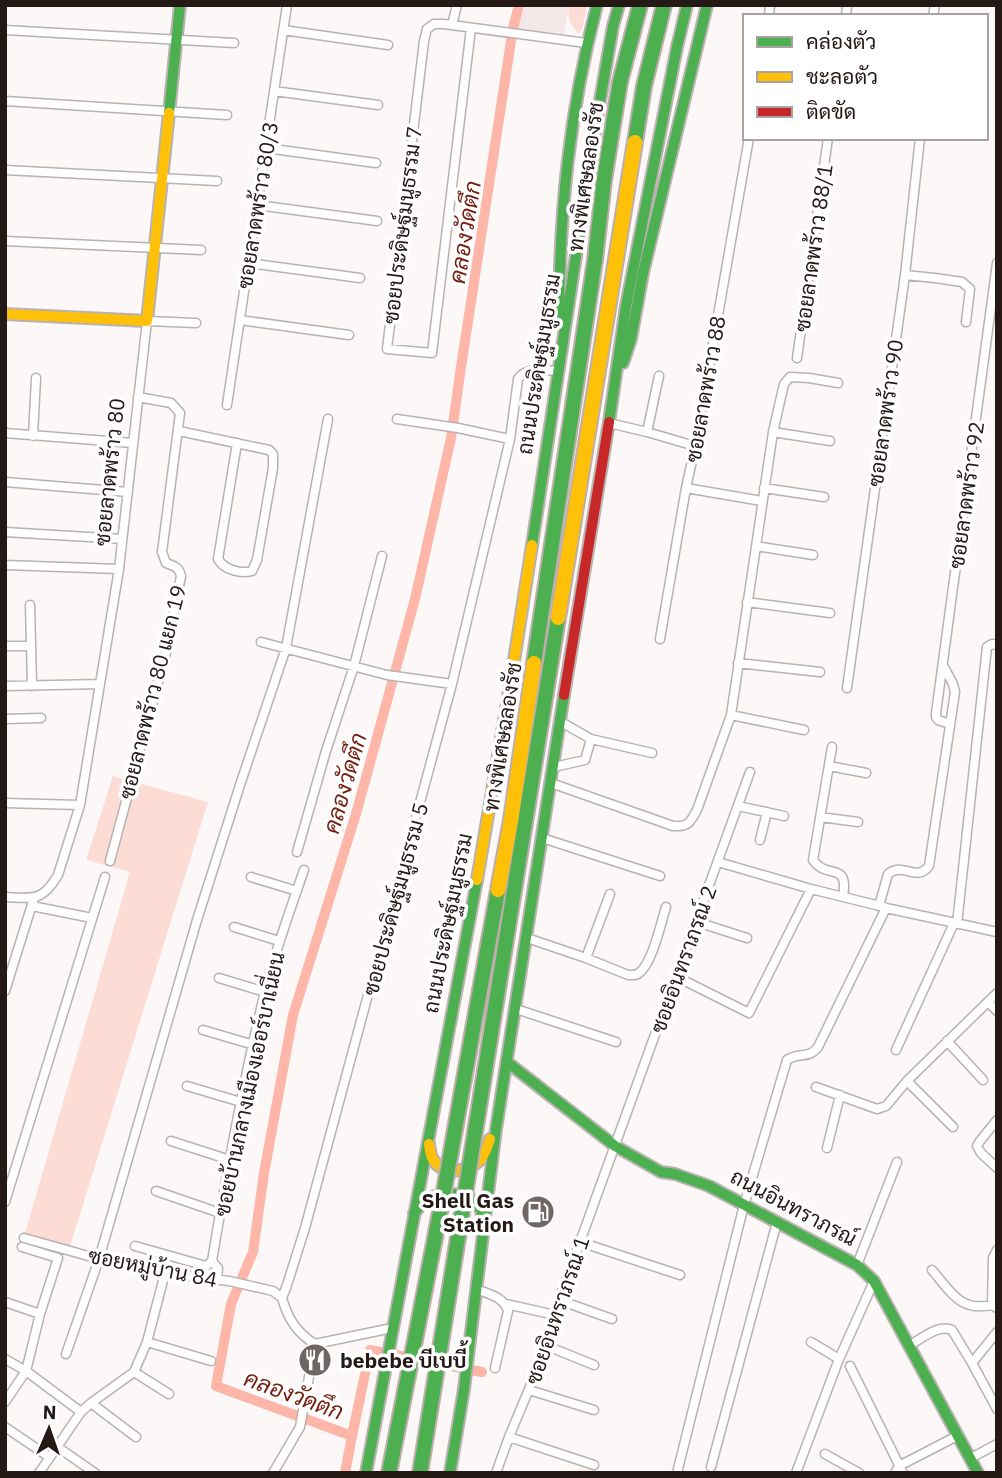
<svg xmlns="http://www.w3.org/2000/svg" width="1002" height="1478" font-family="'IBM Plex Sans',Sarabun,sans-serif">
	<style>
		.built { fill: #f4e8e6 }
		.green { fill: #fddcd5 }
		.lines { fill: none; stroke-linecap: round; stroke-linejoin: round }
		.canal { stroke: #fdb6a8; stroke-width: 10 }
		.street-casing { stroke: #b9b2b0; stroke-width: 11 }
		.fast-casing { stroke: #b9b2b0; stroke-width: 14 }
		.slow-casing { stroke: #b9b2b0; stroke-width: 14 }
		.jam-casing { stroke: #b9b2b0; stroke-width: 14 }
		.street { stroke: #fffefe; stroke-width: 8 }
		.fast { stroke: #4caf50; stroke-width: 10 }
		.slow { stroke: #ffc107; stroke-width: 10 }
		.jam { stroke: #c62828; stroke-width: 10 }
		.fast-bridge-casing { stroke: #beaeab; stroke-width: 18; stroke-linecap: butt }
		.slow-bridge-casing { stroke: #beaeab; stroke-width: 18; stroke-linecap: butt }
		.fast-bridge { stroke: #4caf50; stroke-width: 14 }
		.slow-bridge { stroke: #ffc107; stroke-width: 14 }
		.labels { text-anchor: middle; dominant-baseline: central; stroke-width: 7; stroke-linejoin: round; paint-order: stroke }
		.street-label { font-size: 21px; fill: #251916; stroke: #fff }
		.poi-label { font-size: 21px; font-weight: bold; fill: #251916; stroke: #fff; text-anchor: end }
		.water-label { font-size: 23px; font-style: italic; fill: #751e10; stroke: #fff }
	</style>
	<rect width="100%" height="100%" fill="#fcf8f7"/>
	<path class="built" d="M523,5H569L564,34L516,29Z"/>
	<path class="green" d="M569,5H587L583,26L579,34C570,23 567,20 569,5Z
		M113,776L208,802L68,1253L23,1240L130,872L86,860Z"/>
	<g class="lines">
		<path class="canal" d="M352,1436L370,1350L482,1372
			M345,1473L352,1436L216,1386L231,1304L253,1252L264,1173L293,1015L356,814L415,599L451,438L461,367L513,28L519,5"/>
		<defs>
			<path id="street" d="M769,16L770,5
				M846,16L847,5
				M933,16L935,5
				M453,21L457,5
				M471,28L432,353L387,349L424,41L427,29L434,24H444L586,43
				M5,30L234,43
				M283,30L388,45
				M274,91L378,105
				M5,101L227,115
				M266,148L376,163
				M5,170L217,181
				M257,205L377,221
				M5,241L201,250
				M249,263L360,278
				M905,275L935,278L962,282L970,289L966,322
				M240,320L349,335
				M797,358L828,138
				M227,405L287,5
				M609,423L647,432L659,376
				M179,431L269,450L273,454V468L257,560L252,571C241,574 224,570 218,559L237,443
				M647,432L688,444
				M773,432L830,441
				M5,433L133,443
				M33,436L36,378
				M510,439L518,379C527,366 543,370 557,371
				M5,482L128,492
				M686,488L762,501
				M764,488L824,497
				M5,532L122,539
				M756,546L813,555
				M5,565L119,569
				M747,602L830,613
				M30,605L32,686
				M660,639L686,488L695,447L749,138
				M261,642L387,675L452,684
				M5,646H31
				M738,663L820,672
				M5,686L100,684
				M847,688L905,275L920,138
				M731,715L804,730
				M5,719L41,718
				M950,724L938,720L936,717V713L997,263
				M591,739L652,753
				M832,747L813,860C828,881 849,860 843,897
				M829,766L866,773
				M554,767L585,760L591,739L561,722
				M551,783L673,826C688,827 690,823 697,810L731,715L773,432L784,384L790,377L809,378L838,383
				M5,803L80,805
				M738,806L784,816
				M820,817L858,822
				M542,838L660,876
				M760,840L767,812
				M297,852L326,751L354,666L382,556
				M110,861L167,649L181,576C179,567 174,566 166,563L162,552L180,413L171,403L138,397
				M718,862L811,889L884,907
				M251,877L297,891
				M5,897C34,898 42,902 58,875L80,805L119,569L147,321L196,323
				M32,906L92,918
				M879,906L888,874C903,861 916,883 929,866L955,692L953,684L943,665
				M697,922L747,938
				M957,924L987,647L992,644L997,645
				M234,927L279,941
				M527,938L586,958L628,975C633,975 635,976 639,973C652,964 661,923 666,907
				M586,958L610,894
				M677,977L749,1013L811,889
				M219,978L265,992
				M5,991L34,898
				M988,1002L997,1011
				M516,1009L616,1042
				M203,1030L254,1045
				M947,1041L983,1080
				M896,1050L954,923
				M907,1081L953,1127
				M187,1086L241,1102
				M816,1087L877,1109L886,1106L907,1081L997,993
				M997,1120L980,1141L977,1146L981,1153L997,1168
				M171,1141L230,1160
				M827,1148L840,1095
				M156,1191L220,1213
				M5,1202L105,877
				M24,1238L99,1259L165,1273L229,1281L273,1291L282,1298
				M580,1242L680,1275
				M135,1246L206,1266
				M212,1261L218,1268L217,1280
				M857,1265L897,1162
				M932,1270C951,1292 960,1312 992,1305L997,1308
				M203,1278L206,1266L212,1261C227,1171 243,1080 265,992C275,951 290,910 304,870
				M476,1289C489,1294 504,1297 508,1311L495,1368
				M559,1300L612,1319
				M5,1302L40,1314
				M506,1304L555,1315
				M992,1305L993,1258L997,1250
				M147,1342L211,1361
				M811,1342L839,1359L874,1281
				M315,1344C297,1333 288,1319 282,1298L287,1285L305,1228L452,684L510,439L458,428L397,419
				M910,1345C923,1338 938,1324 952,1330L972,1363L997,1409
				M547,1346L594,1365
				M66,1354L99,1259L197,920L241,782L286,648L328,419
				M5,1359L26,1371L81,1412
				M972,1363L997,1332
				M850,1366L903,1473
				M134,1372L169,1394
				M529,1390L594,1410
				M5,1402L26,1371L40,1314L58,1258L22,1247
				M91,1403L136,1437
				M5,1427L49,1457
				M509,1437L594,1465
				M56,1446L95,1473
				M825,1454L859,1473
				M971,1458L997,1444
				M711,1467L777,1222
				M39,1473L81,1412L91,1403L134,1372L147,1342L165,1273
				M273,1473L300,1427L315,1344L392,1328
				M496,1473L509,1437L547,1346L559,1300L750,772
				M677,1473L744,1205L787,1060C799,1051 808,1060 818,1047L886,908L997,932
				M796,1473L839,1359
				M895,1473L899,1466L959,1435"/>
			<path id="fast" d="M169,113L180,5
				M559,325C559,214 569,113 597,5
				M623,363L631,339L643,273L707,5
				M609,422L626,306L677,47L687,5
				M532,545L596,124L613,26L619,5
				M507,1062L615,1146L661,1172L675,1174L709,1186L857,1265L874,1281L978,1473
				M414,1213C418,1209 421,1204 425,1201C440,1190 473,1191 481,1210C481,1211 483,1220 483,1221
				M366,1473L477,880
				M450,1473L464,1389L496,1129L564,695"/>
			<path id="slow" d="M5,314L147,321L169,113
				M477,880L513,667L532,545
				M429,1144C430,1150 430,1156 434,1161C445,1176 468,1172 480,1160C485,1154 488,1146 490,1139"/>
			<path id="jam" d="M564,695L609,422"/>
		</defs>
		<use href="#street" class="street-casing"/>
		<use href="#fast" class="fast-casing"/>
		<use href="#slow" class="slow-casing"/>
		<use href="#jam" class="jam-casing"/>
		<use href="#street" class="street"/>
		<use href="#fast" class="fast"/>
		<use href="#slow" class="slow"/>
		<use href="#jam" class="jam"/>
		<defs>
			<path id="fast-bridge" d="M635,142L644,86L664,5
				M534,663L595,260L604,180L620,82L640,5
				M389,1473L442,1202L498,890
				M420,1473L558,618"/>
			<path id="slow-bridge" d="M558,618L635,142
				M498,890L511,820L534,663"/>
		</defs>
		<use href="#fast-bridge" class="fast-bridge-casing"/>
		<use href="#slow-bridge" class="slow-bridge-casing"/>
		<use href="#fast-bridge" class="fast-bridge"/>
		<use href="#slow-bridge" class="slow-bridge"/>
	</g>
	<defs>
		<symbol id="fuel-disc" viewBox="-11 -11 22 22"><circle r="9.5" fill="#706765" stroke="#fff"/><path d="M-5.5-6h7V0h2V4h1.3V-2.5L3-4.5l.8-.8L6-3V5H2.5V1h-1V6h-7ZM-4.2-4.7v3.2H.2V-4.7Z" fill="#fff"/></symbol>
		<symbol id="restaurant-disc" viewBox="-11 -11 22 22"><circle r="9.5" fill="#706765" stroke="#fff"/><path d="M-5-6h1v4h1v-4h1v4h1v-4h1v5L-1.5 .5V6h-2V.5L-5-1ZM5-6V6H3V1.5H1.5Q1.5-4 5-6Z" fill="#fff"/></symbol>
	</defs>
	<g fill-rule="evenodd">
		<use href="#fuel-disc" x="519" y="1193" width="38" height="38"/>
		<use href="#restaurant-disc" x="296" y="1341" width="38" height="38"/>
	</g>
	<g class="labels">
		<g class="street-label">
			<text transform="translate(585 177) rotate(-82)">ทางพิเศษฉลองรัช</text>
			<text transform="translate(257 205) rotate(-81)">ซอยลาดพร้าว 80/3</text>
			<text transform="translate(402 225) rotate(-83)">ซอยประดิษฐ์มนูธรรม 7</text>
			<text transform="translate(813 248) rotate(-82)">ซอยลาดพร้าว 88/1</text>
			<text transform="translate(538 364) rotate(-81)">ถนนประดิษฐ์มนูธรรม</text>
			<text transform="translate(705 389) rotate(-80)">ซอยลาดพร้าว 88</text>
			<text transform="translate(885 413) rotate(-82)">ซอยลาดพร้าว 90</text>
			<text transform="translate(109 472) rotate(-84)">ซอยลาดพร้าว 80</text>
			<text transform="translate(966 495) rotate(-82)">ซอยลาดพร้าว 92</text>
			<text transform="translate(152 692) rotate(-76)">ซอยลาดพร้าว 80 แยก 19</text>
			<text transform="translate(502 737) rotate(-81)">ทางพิเศษฉลองรัช</text>
			<text transform="translate(395 899) rotate(-75)">ซอยประดิษฐ์มนูธรรม 5</text>
			<text transform="translate(447 923) rotate(-79)">ถนนประดิษฐ์มนูธรรม</text>
			<text transform="translate(683 959) rotate(-70)">ซอยอินทราภรณ์ 2</text>
			<text transform="translate(249 1084) rotate(-78)">ซอยบ้านกลางเมืองเออร์บาเนี่ยน</text>
			<text transform="translate(794 1207) rotate(28)">ถนนอินทราภรณ์</text>
			<text transform="translate(153 1267) rotate(11)">ซอยหมู่บ้าน 84</text>
			<text transform="translate(557 1310) rotate(-71)">ซอยอินทราภรณ์ 1</text>
		</g>
		<g class="poi-label">
			<text x="514" y="1200">Shell Gas<tspan x="514" dy="24">Station</tspan></text>
			<text x="340" y="1360" text-anchor="start">bebebe บีเบบี้</text>
		</g>
		<g class="water-label">
			<text transform="translate(464 232) rotate(-81)">คลองวัดตึก</text>
			<text transform="translate(344 783) rotate(-74)">คลองวัดตึก</text>
			<text transform="translate(294 1394) rotate(20)">คลองวัดตึก</text>
		</g>
	</g>
	<rect width="1002" height="1478" fill="none" stroke="#251916" stroke-width="14"/>
	<rect x="743" y="14" width="245" height="126" fill="#ffffff" stroke="#a8a3a2" stroke-width="2"/>
	<rect x="757" y="37" width="35" height="10" fill="#4caf50" stroke="#a8a3a2" stroke-width="2"/>
	<text x="806" y="49" font-size="21" fill="#251916">คล่องตัว</text>
	<rect x="757" y="72" width="35" height="10" fill="#ffc107" stroke="#a8a3a2" stroke-width="2"/>
	<text x="806" y="84" font-size="21" fill="#251916">ชะลอตัว</text>
	<rect x="757" y="107" width="35" height="10" fill="#c62828" stroke="#a8a3a2" stroke-width="2"/>
	<text x="806" y="119" font-size="21" fill="#251916">ติดขัด</text>
	<g transform="translate(49 1429) rotate(2)" stroke="#ffffff" stroke-width="5" paint-order="stroke">
	<path d="M0-5L12 26L0 18L-12 26Z" fill="#251916"/>
	<text y="-10" font-size="19" font-weight="bold" text-anchor="middle" fill="#251916">N</text>
	</g>
</svg>
